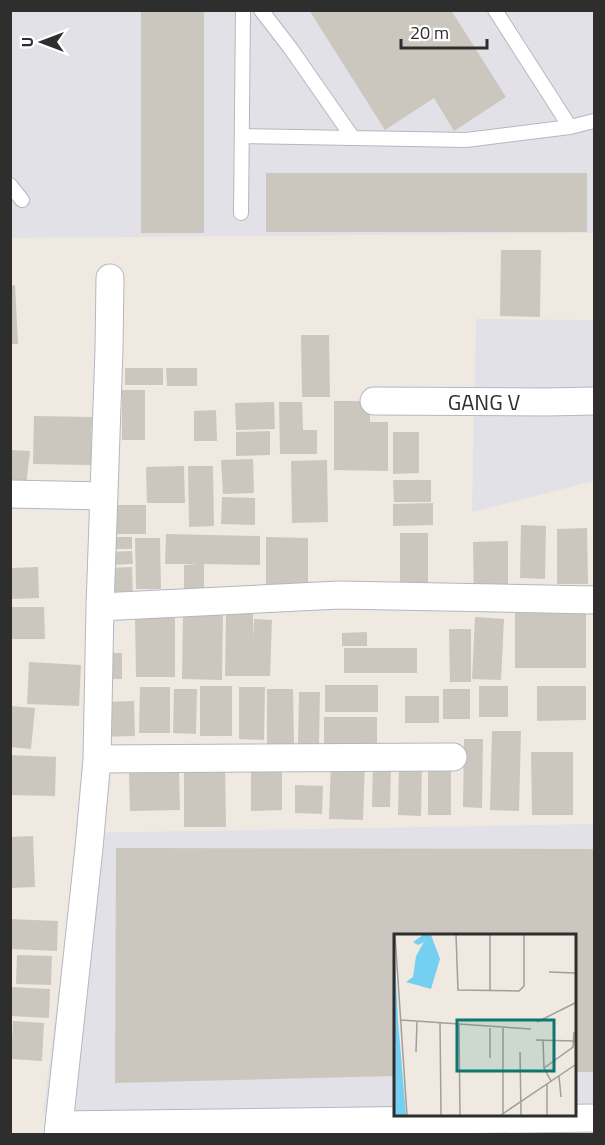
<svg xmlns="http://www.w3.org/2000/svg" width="605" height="1145" font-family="'Titillium Web',sans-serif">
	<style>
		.industrial { fill: #e3e1e8 }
		.building { fill: #cbc7bf }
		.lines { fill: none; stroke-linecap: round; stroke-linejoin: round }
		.service-casing { stroke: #b4b7c1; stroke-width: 16 }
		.minor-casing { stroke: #b4b7c1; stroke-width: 29 }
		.service { stroke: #fff; stroke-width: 14 }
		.minor { stroke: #fff; stroke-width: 27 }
		.labels { text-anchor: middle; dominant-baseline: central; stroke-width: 6; stroke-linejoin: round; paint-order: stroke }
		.street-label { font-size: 22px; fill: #2e2e2e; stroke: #fff }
		.inset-road { fill: none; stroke: #a29e99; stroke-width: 1.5 }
		.view { fill: #0f766e; fill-opacity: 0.15; stroke: #0f766e; stroke-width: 3 }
		.inset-edge { fill: none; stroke: #2e2e2e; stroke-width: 3 }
	</style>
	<rect width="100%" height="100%" fill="#efe9e1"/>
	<path class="industrial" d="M10,11H594V233L11,238Z
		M476,319L594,320V481L472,512Z
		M594,824V1106L574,1107V935H395V1109L43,1113L79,833Z"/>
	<path class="building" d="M141,10H204V233H141Z
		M309,10H451L506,97L454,131L434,98L385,130Z
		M266,173H587V232H266Z
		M501,250H541L540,317L500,316Z
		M15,285L18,344H10V286Z
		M301,335H329L330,397H302Z
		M125,368H163V385H125Z
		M166,368H197V386H167Z
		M122,390H145V440H122Z
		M334,401H370V422H388V471L334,470Z
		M274,402L275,429L236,430L235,403Z
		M279,402H302L303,430H317V454H280Z
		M216,410L217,441H194V411Z
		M34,416L92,417L91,465L33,464Z
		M270,431V455L236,456V432Z
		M393,432H419V473L393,474Z
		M10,450L30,451L26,486L10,484Z
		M253,459L254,493L223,494L221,460Z
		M327,460L328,522L292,523L291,461Z
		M184,466L185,503H147L146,467Z
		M188,466H213L214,526L189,527Z
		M393,480H431V502H394Z
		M222,497L255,498V525L221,524Z
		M433,503V525L393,526V504Z
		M109,505H146V534H109Z
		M521,525L546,526L545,579L520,578Z
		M587,528L588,584H557V529Z
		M400,533H428V591H400Z
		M166,534L260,536V565L204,564V591L184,590V565L198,564H165Z
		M109,537H132V549H109Z
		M266,537L308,538V586H266Z
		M135,538H160L161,589H136Z
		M508,541V597H474L473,542Z
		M132,551L133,564L109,565V552Z
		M38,567L39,598L10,599V568Z
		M132,567L133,598L110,599L109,568Z
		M10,607H44L45,639H10Z
		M586,611V668H515V612Z
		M183,612H223L222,680L182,679Z
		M226,613L253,614V639L254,619L272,620L270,676H225Z
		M135,615H175V677H136Z
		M475,617L504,619L501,680L472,679Z
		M449,629H471V682H450Z
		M367,632V646H342V633Z
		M344,648H417V673H344Z
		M101,653H122V679H101Z
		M29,662L81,665L79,706L27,704Z
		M325,685H378V712H325Z
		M200,686H232V736H200Z
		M479,686H508V717H479Z
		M537,686H586V720L537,721Z
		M140,687H170V733H139Z
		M239,687H265L264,740L239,739Z
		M174,689H197L196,734L173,733Z
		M267,689H293L294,744H267Z
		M443,689H470V719H443Z
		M299,692H320L319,744H298Z
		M405,696H439V723H405Z
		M134,701L135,736L101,737L100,702Z
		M10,706L35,708L31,749L10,747Z
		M324,717H377V744H324Z
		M492,731H521L519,811L490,810Z
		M464,739H483L482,808L463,807Z
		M531,752H573V815H532Z
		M10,755L56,757L55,796L10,795Z
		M331,760L365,761L363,820L329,819Z
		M373,761L391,762L390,807H372Z
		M399,762L422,763L421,816L398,815Z
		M184,764H225L226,827H184Z
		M428,765H451V815H428Z
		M251,766H282V810L251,811Z
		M179,771L180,810L130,811L129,772Z
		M295,785L323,786L322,814L295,813Z
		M33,836L35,887L10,888V837Z
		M116,848L594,849V1072H574V935H395V1076L115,1083Z
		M10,919L58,921L57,951L10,949Z
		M17,955L52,956L51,985L16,984Z
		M10,987L50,989L49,1018L10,1016Z
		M13,1021L44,1023L42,1061L11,1059Z"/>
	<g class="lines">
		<defs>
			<path id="service" d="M261,10L291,49L353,138
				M495,10L570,127
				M242,136L466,140L570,127L594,121
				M10,185L22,200
				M241,213L243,10"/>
			<path id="minor" d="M374,401L547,402L594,401
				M10,494L104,496
				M100,607L339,595L594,600
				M97,759L453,757
				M59,1125L594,1118
				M58,1134L89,848L97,759L100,607L109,349L110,278"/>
		</defs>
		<use href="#service" class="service-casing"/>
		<use href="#minor" class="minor-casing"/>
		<use href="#service" class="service"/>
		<use href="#minor" class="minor"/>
	</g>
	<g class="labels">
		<g class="street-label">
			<text x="484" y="402">GANG V</text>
		</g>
	</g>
	<g transform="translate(394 934)">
		<rect width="182" height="182" fill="#efe9e1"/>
		<path d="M29,1H37L46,25L37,55L12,48L19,43L22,22L30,8L24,11L19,8ZM0,6L4,86L12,181H0Z" fill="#75cff0"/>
		<path class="inset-road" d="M1,1L13,181M62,1L64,56L125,57L130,52V1M155,38L181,39M96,56V1M7,86L137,95M143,88L181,69M46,89L47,181M65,91L66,181M96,94V124M142,106L181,107M149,106L150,134L157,147M22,118L23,87M126,118L127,181M150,134L179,113L180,98M165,142L167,163M153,150V181M109,180V94M107,181L181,131"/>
		<path class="view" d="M63,86H160V137H63Z"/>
		<rect width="182" height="182" class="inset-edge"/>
	</g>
	<rect width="605" height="1145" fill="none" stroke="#2e2e2e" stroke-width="24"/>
	<g transform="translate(42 42) rotate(270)" stroke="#ffffff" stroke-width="4.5" paint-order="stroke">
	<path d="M0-4.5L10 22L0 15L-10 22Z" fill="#2e2e2e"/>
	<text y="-9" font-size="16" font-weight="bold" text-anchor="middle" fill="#2e2e2e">U</text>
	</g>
	<path d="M401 39v9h86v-9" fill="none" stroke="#2e2e2e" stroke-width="3"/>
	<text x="410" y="39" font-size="18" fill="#2e2e2e" stroke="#ffffff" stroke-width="4.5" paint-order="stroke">20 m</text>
</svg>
